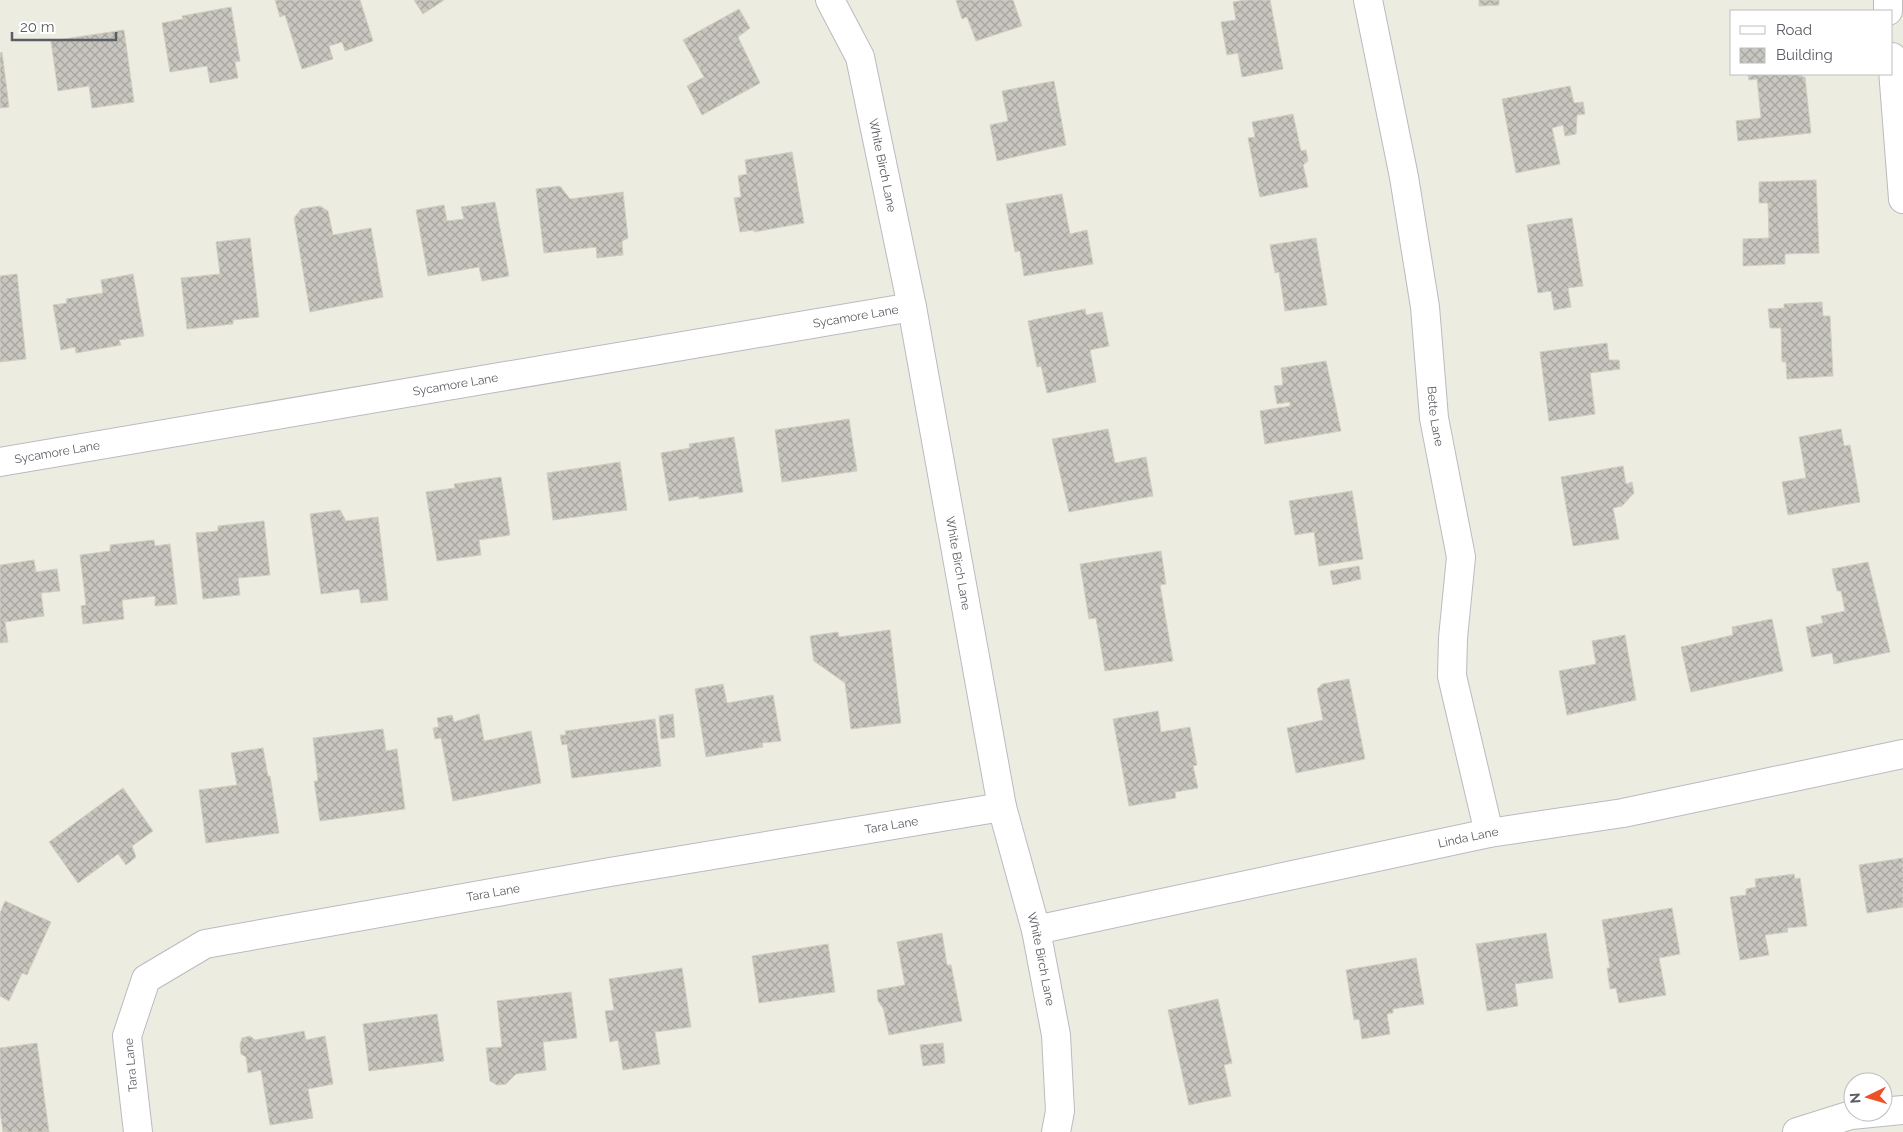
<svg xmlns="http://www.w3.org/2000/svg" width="1903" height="1132" font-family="Raleway,sans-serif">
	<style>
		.building { fill: url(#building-cross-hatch); stroke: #d2cfc0 }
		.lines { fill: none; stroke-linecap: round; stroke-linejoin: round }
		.minor-casing { stroke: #b9bbc1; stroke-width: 30 }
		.minor { stroke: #fff; stroke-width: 28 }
		.labels { text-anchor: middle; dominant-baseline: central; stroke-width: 5; stroke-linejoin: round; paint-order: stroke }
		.street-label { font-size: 12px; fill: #5a5d63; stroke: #fff }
	</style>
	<defs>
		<pattern id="building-cross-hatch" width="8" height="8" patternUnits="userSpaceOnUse" patternTransform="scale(1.25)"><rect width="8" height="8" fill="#c8c6bf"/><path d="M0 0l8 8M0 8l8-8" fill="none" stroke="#a5a49f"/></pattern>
	</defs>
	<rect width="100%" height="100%" fill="#edece1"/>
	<path class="building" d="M275,0H360L373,41L345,51L342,42L329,46L333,59L302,69L285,15L280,17Z
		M414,0H444L423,14Z
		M956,0H1013L1022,26L976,41L967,17L962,19Z
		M1245,0H1270L1283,69L1242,77L1238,53L1227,55L1221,22L1236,20L1233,2Z
		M1479,0H1499V5L1479,6Z
		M231,7L240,61L235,62L238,78L210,83L207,66L170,72L162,23L183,19L182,16Z
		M739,9L750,28L738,37L760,83L702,115L687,86L704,77L683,40Z
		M124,30L134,102L92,108L89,86L58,91L51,41Z
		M2,52L9,107L0,108V53Z
		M1748,74H1802V77H1805L1811,133L1738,141L1736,121L1761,118L1757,79L1749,80Z
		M1054,81L1066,145L997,161L990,125L1008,121L1002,91Z
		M1570,86L1574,103L1583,102L1585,114L1577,115L1576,134L1565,136L1563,125L1552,128L1560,164L1516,173L1502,99Z
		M1293,114L1301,151L1306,150L1308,161L1303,165L1308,187L1260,197L1248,138L1255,137L1252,122Z
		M792,152L804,223L754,232V230L740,232L734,198L741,197L738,176L747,174L745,160Z
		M1816,180L1819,253L1785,254V264L1743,266V239L1769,238L1768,203H1759V182Z
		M560,186L570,199L623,192L628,238L622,241L623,255L597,258L596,247L544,253L536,189Z
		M1062,194L1070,234L1087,230L1093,264L1024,276L1020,251L1015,252L1006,204Z
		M495,202L509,276L482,281L479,267L428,276L416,210L444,205L447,221L464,219L461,207Z
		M320,206L328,211L333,235L371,228L383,297L310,312L294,218L301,209Z
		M1572,218L1583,286L1568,288L1571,307L1554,310L1551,291L1538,293L1527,225Z
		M250,238L259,317L233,320V324L187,329L181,278L220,274L216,242Z
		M1316,238L1327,305L1285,311L1279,272L1275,273L1270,245Z
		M17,274L26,359L0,362V276Z
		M133,274L144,336L119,340L121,345L76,353L75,347L61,350L53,305L67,303L66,299L103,293L101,280Z
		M1822,302L1823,316H1830L1833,376L1787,379L1786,362H1782L1781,328H1770L1768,309L1784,308V304Z
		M1085,309L1086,315L1102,312L1109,346L1090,350L1096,382L1047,393L1041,366L1037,367L1028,321Z
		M1607,343L1609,360H1619L1620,369L1590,373L1595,414L1549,421L1540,352Z
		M1326,361L1341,431L1265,444L1260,411L1290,406V402L1277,404L1274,386L1283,385L1281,368Z
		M849,419L857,471L782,482L775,430Z
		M1108,429L1115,463L1146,457L1153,496L1069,512L1052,439Z
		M1841,429L1844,446L1850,445L1860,502L1788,515L1782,482L1806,478L1799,437Z
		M734,437L743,492L699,499V496L669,501L661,453L690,448L689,444Z
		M620,462L627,510L553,520L547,473Z
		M1623,466L1626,484L1632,482L1634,493L1622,506L1613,508L1619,539L1573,546L1561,477Z
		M501,477L510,535L479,540L481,555L437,561L426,492L455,488L454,484Z
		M1352,491L1363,559L1319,566L1314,532L1295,535L1289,501Z
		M340,510L346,521L378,517L388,600L361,603L359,589L321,594L310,514Z
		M264,521L270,575L238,578L240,595L203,599L196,533L218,531V526Z
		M154,540L155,546L170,544L177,604L155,606V596L122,600L124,619L83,624L81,606L86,605L80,555L110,551V545Z
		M1161,551L1166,584L1160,585L1173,661L1105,671L1096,618L1089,619L1080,564Z
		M34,560L36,572L57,569L60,591L41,593L44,616L5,622L8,642L0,643V565Z
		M1868,562L1890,652L1834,664L1832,653L1812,657L1806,627L1823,623L1821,616L1845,611L1841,591H1837L1832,569Z
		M1359,566L1361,579L1333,585L1330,571Z
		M1772,619L1783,671L1691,692L1681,647L1733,635L1732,627Z
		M890,630L901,723L851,729L845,683L814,661L810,636L838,632L839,637Z
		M1625,635L1636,700L1567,715L1559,671L1596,664L1592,641Z
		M1349,679L1365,759L1296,773L1287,728L1323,720L1317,689L1322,684Z
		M723,684L727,703L773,695L781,741L762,743L763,747L706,757L695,689Z
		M1158,711L1161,732L1190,727L1197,765L1193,766L1198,788L1175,792L1176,798L1129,806L1113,719Z
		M479,714L484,741L531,731L541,783L453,801L441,738L435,739L433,728L439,727L437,718L452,715L454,722Z
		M673,714L675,737L661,739L659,716Z
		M655,719L661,766L572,778L567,744L562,745L560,735H566L565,731Z
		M383,729L386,751L397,749L405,809L320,821L314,781H318L313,738Z
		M263,748L268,776H270L279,833L206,843L199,790L237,785L231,753Z
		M123,788L153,831L132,846L136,857L126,865L118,854L78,883L49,842Z
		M1903,858V907L1867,913L1859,865Z
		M1794,874L1795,879L1800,878L1807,926L1787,928L1788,932L1765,935L1769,955L1740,960L1730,897L1746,895V889L1756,887L1755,879Z
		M5,901L51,922L27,975L22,973L9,1001L0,996V913Z
		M1672,908L1680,954L1659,958L1666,995L1619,1003L1616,988L1610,989L1607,968H1610L1602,920Z
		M942,933L947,965H951L962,1021L889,1035L883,1008L878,1001L877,990L905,985L897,942Z
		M1546,933L1553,978L1515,984L1518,1006L1487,1011L1476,944Z
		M828,944L835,992L759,1003L752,956Z
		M1416,958L1424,1004L1393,1009V1013L1387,1014L1390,1034L1362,1039L1359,1019L1354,1020L1346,970Z
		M682,968L691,1027L655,1032L660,1064L623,1070L618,1040L610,1042L605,1011L614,1010L609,979Z
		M571,992L577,1038L543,1042L546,1070L516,1074L506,1084L497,1085L490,1081L486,1048L502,1047L497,1001Z
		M1218,999L1232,1063L1224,1065L1231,1096L1189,1105L1168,1010Z
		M437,1014L444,1061L369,1071L363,1024Z
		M304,1031L306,1040L325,1036L333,1084L308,1089L313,1118L270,1125L261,1070L248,1073L246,1057L241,1054L240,1045L242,1038L250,1036L255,1040Z
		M37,1043L49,1132H3L0,1110V1048Z
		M943,1043L945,1063L923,1066L920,1045Z"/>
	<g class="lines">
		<defs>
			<g id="minor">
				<path id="s1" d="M830,0L860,57L912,307L1002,807L1036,930L1056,1035L1060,1111L1056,1132"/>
				<path id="s2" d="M1368,0L1404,177L1425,307L1434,418L1461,557L1453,638L1452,676L1489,833"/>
				<path d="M1888,0V11"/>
				<path d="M1892,57L1903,199"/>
				<path id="s3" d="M0,462L912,307"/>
				<path id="s4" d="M1036,930L1489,833L1623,813L1903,754"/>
				<path id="s5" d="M138,1132L127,1036L146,979L205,944L610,872L1002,807"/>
				<path d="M1797,1132L1851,1115L1903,1110"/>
			</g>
		</defs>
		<use href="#minor" class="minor-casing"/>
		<use href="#minor" class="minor"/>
	</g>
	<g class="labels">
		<g class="street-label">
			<text stroke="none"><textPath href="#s1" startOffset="175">White Birch Lane</textPath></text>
			<text stroke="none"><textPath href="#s3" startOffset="868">Sycamore Lane</textPath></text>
			<text stroke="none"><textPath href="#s3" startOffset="462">Sycamore Lane</textPath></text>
			<text stroke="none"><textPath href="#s2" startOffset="422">Bette Lane</textPath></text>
			<text stroke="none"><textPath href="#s3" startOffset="58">Sycamore Lane</textPath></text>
			<text stroke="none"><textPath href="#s1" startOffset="580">White Birch Lane</textPath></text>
			<text stroke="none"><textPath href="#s5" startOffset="922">Tara Lane</textPath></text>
			<text stroke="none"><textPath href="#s4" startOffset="442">Linda Lane</textPath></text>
			<text stroke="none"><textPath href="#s5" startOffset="518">Tara Lane</textPath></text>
			<text stroke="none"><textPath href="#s1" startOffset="985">White Birch Lane</textPath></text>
			<text transform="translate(131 1065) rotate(-95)">Tara Lane</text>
		</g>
	</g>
	<rect x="1730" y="10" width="162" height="65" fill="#ffffff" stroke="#bdbec1"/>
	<rect x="1740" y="26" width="25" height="8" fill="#ffffff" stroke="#bdbec1"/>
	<text x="1776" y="35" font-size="15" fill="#5a5d63">Road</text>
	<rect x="1740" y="48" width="25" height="15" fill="url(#building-cross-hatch)" stroke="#bdbec1"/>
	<text x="1776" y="60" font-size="15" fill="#5a5d63">Building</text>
	<g transform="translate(1868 1097) rotate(265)"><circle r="24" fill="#ffffff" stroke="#bdbec1"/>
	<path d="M0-4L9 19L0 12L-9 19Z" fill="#ed5227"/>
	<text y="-8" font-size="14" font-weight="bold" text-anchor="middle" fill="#5a5d63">N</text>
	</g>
	<path d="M12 32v8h104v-8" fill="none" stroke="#5a5d63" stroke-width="2.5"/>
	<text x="20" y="32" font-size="15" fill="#5a5d63" stroke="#ffffff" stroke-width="4" paint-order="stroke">20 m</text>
</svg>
